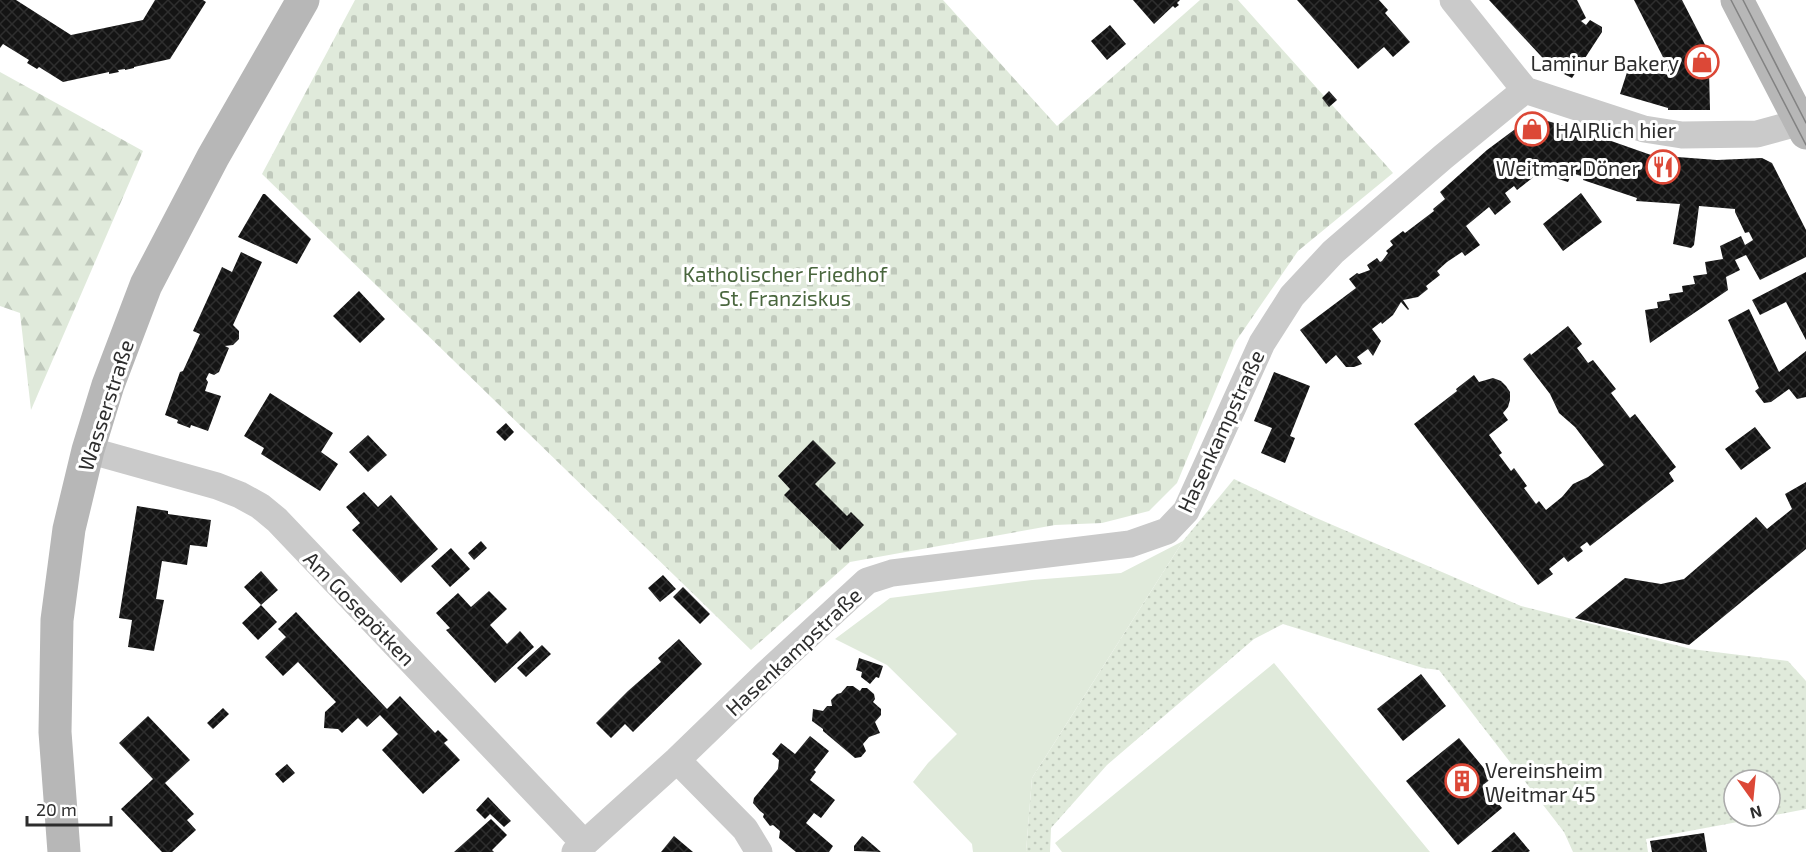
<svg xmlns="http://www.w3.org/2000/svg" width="1806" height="852" font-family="'Exo 2',sans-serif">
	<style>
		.grass { fill: url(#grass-dots) }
		.forest { fill: url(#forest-firs) }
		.cemetery { fill: url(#cemetery-stones) }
		.park { fill: #e0eadb }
		.building { fill: url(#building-cross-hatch) }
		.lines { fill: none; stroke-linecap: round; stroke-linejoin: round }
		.street { stroke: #cacaca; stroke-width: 27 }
		.secondary { stroke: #b7b7b7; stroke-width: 33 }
		.tram { stroke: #828282; stroke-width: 1.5 }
		.labels { text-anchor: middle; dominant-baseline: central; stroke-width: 6; stroke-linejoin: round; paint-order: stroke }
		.poi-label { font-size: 21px; fill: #2d2d2d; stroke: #fff; text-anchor: end }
		.park-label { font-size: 21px; fill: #49663d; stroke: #fff }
		.street-label { font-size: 21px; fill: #2d2d2d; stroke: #fff }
	</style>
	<defs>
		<pattern id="grass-dots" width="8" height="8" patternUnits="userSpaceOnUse" patternTransform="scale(1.5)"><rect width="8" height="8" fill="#e0eadb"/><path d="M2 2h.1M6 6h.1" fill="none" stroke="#c0c9bc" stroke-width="1.8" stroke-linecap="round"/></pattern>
		<pattern id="forest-firs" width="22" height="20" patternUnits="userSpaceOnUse" patternTransform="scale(1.5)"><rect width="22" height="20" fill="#e0eadb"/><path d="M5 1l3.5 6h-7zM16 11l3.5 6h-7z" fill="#c0c9bc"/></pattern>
		<pattern id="cemetery-stones" width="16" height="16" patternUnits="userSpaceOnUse" patternTransform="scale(1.5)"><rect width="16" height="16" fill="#e0eadb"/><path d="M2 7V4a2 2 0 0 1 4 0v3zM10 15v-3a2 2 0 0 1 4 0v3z" fill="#c0c9bc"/></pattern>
		<pattern id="building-cross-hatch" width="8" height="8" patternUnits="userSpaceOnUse" patternTransform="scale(1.5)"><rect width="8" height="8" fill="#141414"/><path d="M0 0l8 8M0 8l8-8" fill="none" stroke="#2e2e2e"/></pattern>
	</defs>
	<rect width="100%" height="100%" fill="#fff"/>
	<path class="grass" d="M1234,479L1314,517L1521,606L1691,649L1788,661L1806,681V809L1770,816V780H1734V816H1770L1646,839L1648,852H1573L1564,832L1439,670L1423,668L1283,624L1254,639L1107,765L1051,828L1050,852H1026L1032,778L1183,541Z"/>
	<path class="forest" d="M0,72L143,151L31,410L20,313L0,306Z"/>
	<path class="cemetery" d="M355,0H943L1057,126L1200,0H1238L1393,173L1298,251L1236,341L1177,483L1149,511L1102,523L1055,525L850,562L751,650L262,174Z"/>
	<path class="park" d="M1183,541L1032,778L1026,852H973L972,844L913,782L928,763L957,734L887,665L835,639L890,598L1032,580L1121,573Z
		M1274,663L1430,852H1062L1055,843Z"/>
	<path class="building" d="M0,0H16L71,35L143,20L155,0H203L206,2L170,59L134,67V68L125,70V69L118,70L119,72L109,74V72L63,82L39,67L37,69L27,63L29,60L3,44L0,48Z
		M1133,0H1180L1177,3L1179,5L1175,8L1173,6L1154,24Z
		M1297,0H1379L1388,10L1385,13L1410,42L1393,57L1384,47L1358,69Z
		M1489,0H1577L1586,18L1581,21L1586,25L1590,20L1602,27V32L1572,78L1552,68Z
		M1634,0H1682L1717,68L1709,71L1710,110H1668V108L1620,94L1630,63L1668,75V67Z
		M1110,25L1126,44L1107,60L1091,41Z
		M1329,91L1337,100L1329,107L1322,98Z
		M1541,119L1597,136L1651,155L1717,160L1762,158L1772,163L1806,230V257L1760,280L1746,255L1735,260L1740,270L1726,277L1728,290L1650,343L1645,310L1658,308L1657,302L1670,300L1669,294L1683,292L1682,286L1695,284L1693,276L1707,274L1705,262L1723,259L1720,246L1741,236L1745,245L1753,240L1749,232L1745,233L1735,212V209L1699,206L1694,245L1691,248L1673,244L1680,204L1636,201L1637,198L1583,180L1584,177L1572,173L1568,182L1552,177L1550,171L1552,166L1549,165L1517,190L1514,186L1505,193L1511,202L1495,215L1489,207L1466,226L1480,245L1465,256L1462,252L1447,262L1437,271L1440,275L1426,286L1428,289L1418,297L1403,300L1409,309L1408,310L1401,302L1393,315L1382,324L1381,322L1372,329L1381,341L1373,356L1368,349L1357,357L1362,364L1354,367H1346L1336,355L1326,364L1300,330L1356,288L1349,279L1357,273L1359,274L1370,270L1367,265L1377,258L1380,262L1382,261L1388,253L1386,251L1393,245L1390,241L1403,231L1405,233L1434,211L1433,209L1445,199L1440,192L1487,150L1526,121Z
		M1581,193L1602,222L1563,251L1543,224Z
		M263,194H265L311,239L297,264L238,237Z
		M241,252L262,262L233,325L239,331V339L233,345L225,346L229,348L219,372L214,375L209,373L206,379L208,382L205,391L221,396L208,431L191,425L190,428L177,423L178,420L165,415L180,372L183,371L200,334L193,331L222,267L232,272Z
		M1806,272V340L1786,302L1760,315L1752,300Z
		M359,291L385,319L360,343L333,316Z
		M1749,309L1779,372L1806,351V397L1797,399L1789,389L1771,402L1764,403L1755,391L1759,388L1728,320Z
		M1568,326L1582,344L1577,348L1588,363L1593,360L1616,389L1611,393L1630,418L1635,414L1676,467L1669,473L1674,481L1590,546L1587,542L1580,547L1583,551L1568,562L1564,557L1549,569L1553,574L1538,585L1414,424L1457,391L1456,389L1474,375L1479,382L1493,378L1501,381L1506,386L1510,392V400L1508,407L1503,413L1508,420L1489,435L1502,453L1499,455L1511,471L1514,468L1527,486L1524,488L1536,504L1539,501L1546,510L1562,497L1573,484L1588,477L1604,465L1575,427L1559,413L1550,394L1523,359L1530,353L1531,355Z
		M1274,372L1310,386L1290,436L1295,438L1285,463L1261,453L1272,428L1254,421Z
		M270,393L333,433L321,452L338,464L320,491L261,454L264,448L244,436Z
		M506,423L514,432L505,441L496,432Z
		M1755,427L1771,448L1741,470L1725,449Z
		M368,435L387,455L368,472L349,452Z
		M813,440L836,463L815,484L847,516L851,512L864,525L840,550L784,495L790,489L778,476Z
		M1806,482V549L1689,645L1575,618L1625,578L1661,584L1684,579L1756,517L1767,529L1792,509L1785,494Z
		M364,492L378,507L391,495L438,549L401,583L352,530L360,523L346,507Z
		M137,506L168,511V514L211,520L207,547L190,545L187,565L162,561L156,599L164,600L154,651L128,647L132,620L119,618Z
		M481,541L487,548L474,560L468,553Z
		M451,548L470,569L450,587L431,566Z
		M261,571L278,590L261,605L244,587Z
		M663,575L676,589L660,602L648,588Z
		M683,587L710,614L700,624L673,597Z
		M489,591L507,609L490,625L507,644L520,631L534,647L495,683L446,630L450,628L436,613L458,593L471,607Z
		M261,605L277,622L258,640L242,623Z
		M296,612L387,709L400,696L435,733L438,730L448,740L444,743L460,760L423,794L382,750L398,734L380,715L367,727L358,718L342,733L338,729L324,728L325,712L336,702L298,662L283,676L265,657L286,637L278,629Z
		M679,639L702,664L633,732L625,724L611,738L596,723L628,691L661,662L658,658Z
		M542,645L551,654L526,677L517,668Z
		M859,658L883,666L879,678L876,677L870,684L861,677L862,672L856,670Z
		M1421,674L1446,706L1403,741L1377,709Z
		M847,686H853L860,691L862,688H867L874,694L875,699L873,702L881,709V715L875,722L880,733L869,737L863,744L866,751L861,757L855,758L823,731V729L812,721L813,709L823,711L827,706H832L831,700L837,694L841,693Z
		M223,708L229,714L213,729L207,723Z
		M148,716L190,760L165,783L194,814L187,820L196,830L172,852H162L121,809L153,779L119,743Z
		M810,736L829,751L814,770L816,772L810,780L835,800L821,818L814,813L806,823L833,846L829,852H796L779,838L780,831L773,825L770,826L763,817L764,814L760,811L753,803L754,798L778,769L779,760L772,754L781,743L795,754Z
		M1459,738L1492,778L1483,785L1502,808L1458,845L1406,781Z
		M287,764L295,773L283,783L275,774Z
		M488,797L511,821L504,827L490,814L485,819L476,810Z
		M491,819L507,835L492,850L494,852H454Z
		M1514,832L1530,851L1528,852H1491Z
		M1704,833L1707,852H1652L1650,841Z
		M674,836L693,852H661Z
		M862,836L865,838L881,852L854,851V846Z"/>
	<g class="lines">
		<path class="street" d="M1453,0L1525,90L1549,98L1644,129L1682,135L1757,134L1801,122
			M88,450L217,486L240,495L260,506L277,520L584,843
			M677,760L745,829L759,852
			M575,852L677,760L766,674L867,581L892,573L1130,544L1167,531L1186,511L1262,343L1292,296L1333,252L1443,157L1525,90"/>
		<path class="secondary" d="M1737,0L1806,133
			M64,852L55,732L57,620L69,529L88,450L108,385L146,285L213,157L303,0"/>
		<path class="tram" d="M1731,0L1806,145
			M1743,0L1806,123"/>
	</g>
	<defs>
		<symbol id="shop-ring" viewBox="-11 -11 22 22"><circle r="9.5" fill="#fff" stroke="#dc4837" stroke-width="1.5"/><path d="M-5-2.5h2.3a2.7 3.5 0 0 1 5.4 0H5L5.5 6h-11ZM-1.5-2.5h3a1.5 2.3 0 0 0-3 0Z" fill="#dc4837"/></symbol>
		<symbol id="restaurant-ring" viewBox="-11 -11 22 22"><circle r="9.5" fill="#fff" stroke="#dc4837" stroke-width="1.5"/><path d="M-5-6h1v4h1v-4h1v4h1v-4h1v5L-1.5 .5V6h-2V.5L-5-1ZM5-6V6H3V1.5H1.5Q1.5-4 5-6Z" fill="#dc4837"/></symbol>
		<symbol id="building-ring" viewBox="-11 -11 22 22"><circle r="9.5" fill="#fff" stroke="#dc4837" stroke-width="1.5"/><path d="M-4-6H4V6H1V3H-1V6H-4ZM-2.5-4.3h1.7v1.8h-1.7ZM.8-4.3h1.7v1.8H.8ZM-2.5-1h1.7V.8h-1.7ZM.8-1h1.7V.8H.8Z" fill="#dc4837"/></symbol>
	</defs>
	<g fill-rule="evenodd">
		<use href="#shop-ring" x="1683" y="43" width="38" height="38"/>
		<use href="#shop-ring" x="1513" y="110" width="38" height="38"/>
		<use href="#restaurant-ring" x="1644" y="148" width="38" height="38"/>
		<use href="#building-ring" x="1443" y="762" width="38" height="38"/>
	</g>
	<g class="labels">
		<g class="poi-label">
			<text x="1679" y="62">Laminur Bakery</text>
			<text x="1555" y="129" text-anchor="start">HAIRlich hier</text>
			<text x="1640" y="167">Weitmar Döner</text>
			<text x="1485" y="769" text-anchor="start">Vereinsheim<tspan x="1485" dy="24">Weitmar 45</tspan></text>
		</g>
		<g class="park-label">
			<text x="785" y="273">Katholischer Friedhof<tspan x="785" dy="24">St. Franziskus</tspan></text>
		</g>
		<g class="street-label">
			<text transform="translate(105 405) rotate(-72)">Wasserstraße</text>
			<text transform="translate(1220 431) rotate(-65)">Hasenkampstraße</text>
			<text transform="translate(360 608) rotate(46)">Am Gosepötken</text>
			<text transform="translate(793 651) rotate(-43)">Hasenkampstraße</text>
		</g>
	</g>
	<g transform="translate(1752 798) rotate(165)"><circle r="28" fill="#ffffff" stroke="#ababab" stroke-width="1.5"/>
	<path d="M0-4.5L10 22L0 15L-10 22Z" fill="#dc4837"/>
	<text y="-9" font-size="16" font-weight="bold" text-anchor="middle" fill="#2d2d2d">N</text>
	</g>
	<path d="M27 816v9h84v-9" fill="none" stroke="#2d2d2d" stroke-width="3"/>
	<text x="36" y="816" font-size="18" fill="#2d2d2d" stroke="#ffffff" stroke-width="4.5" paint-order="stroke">20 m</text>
</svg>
